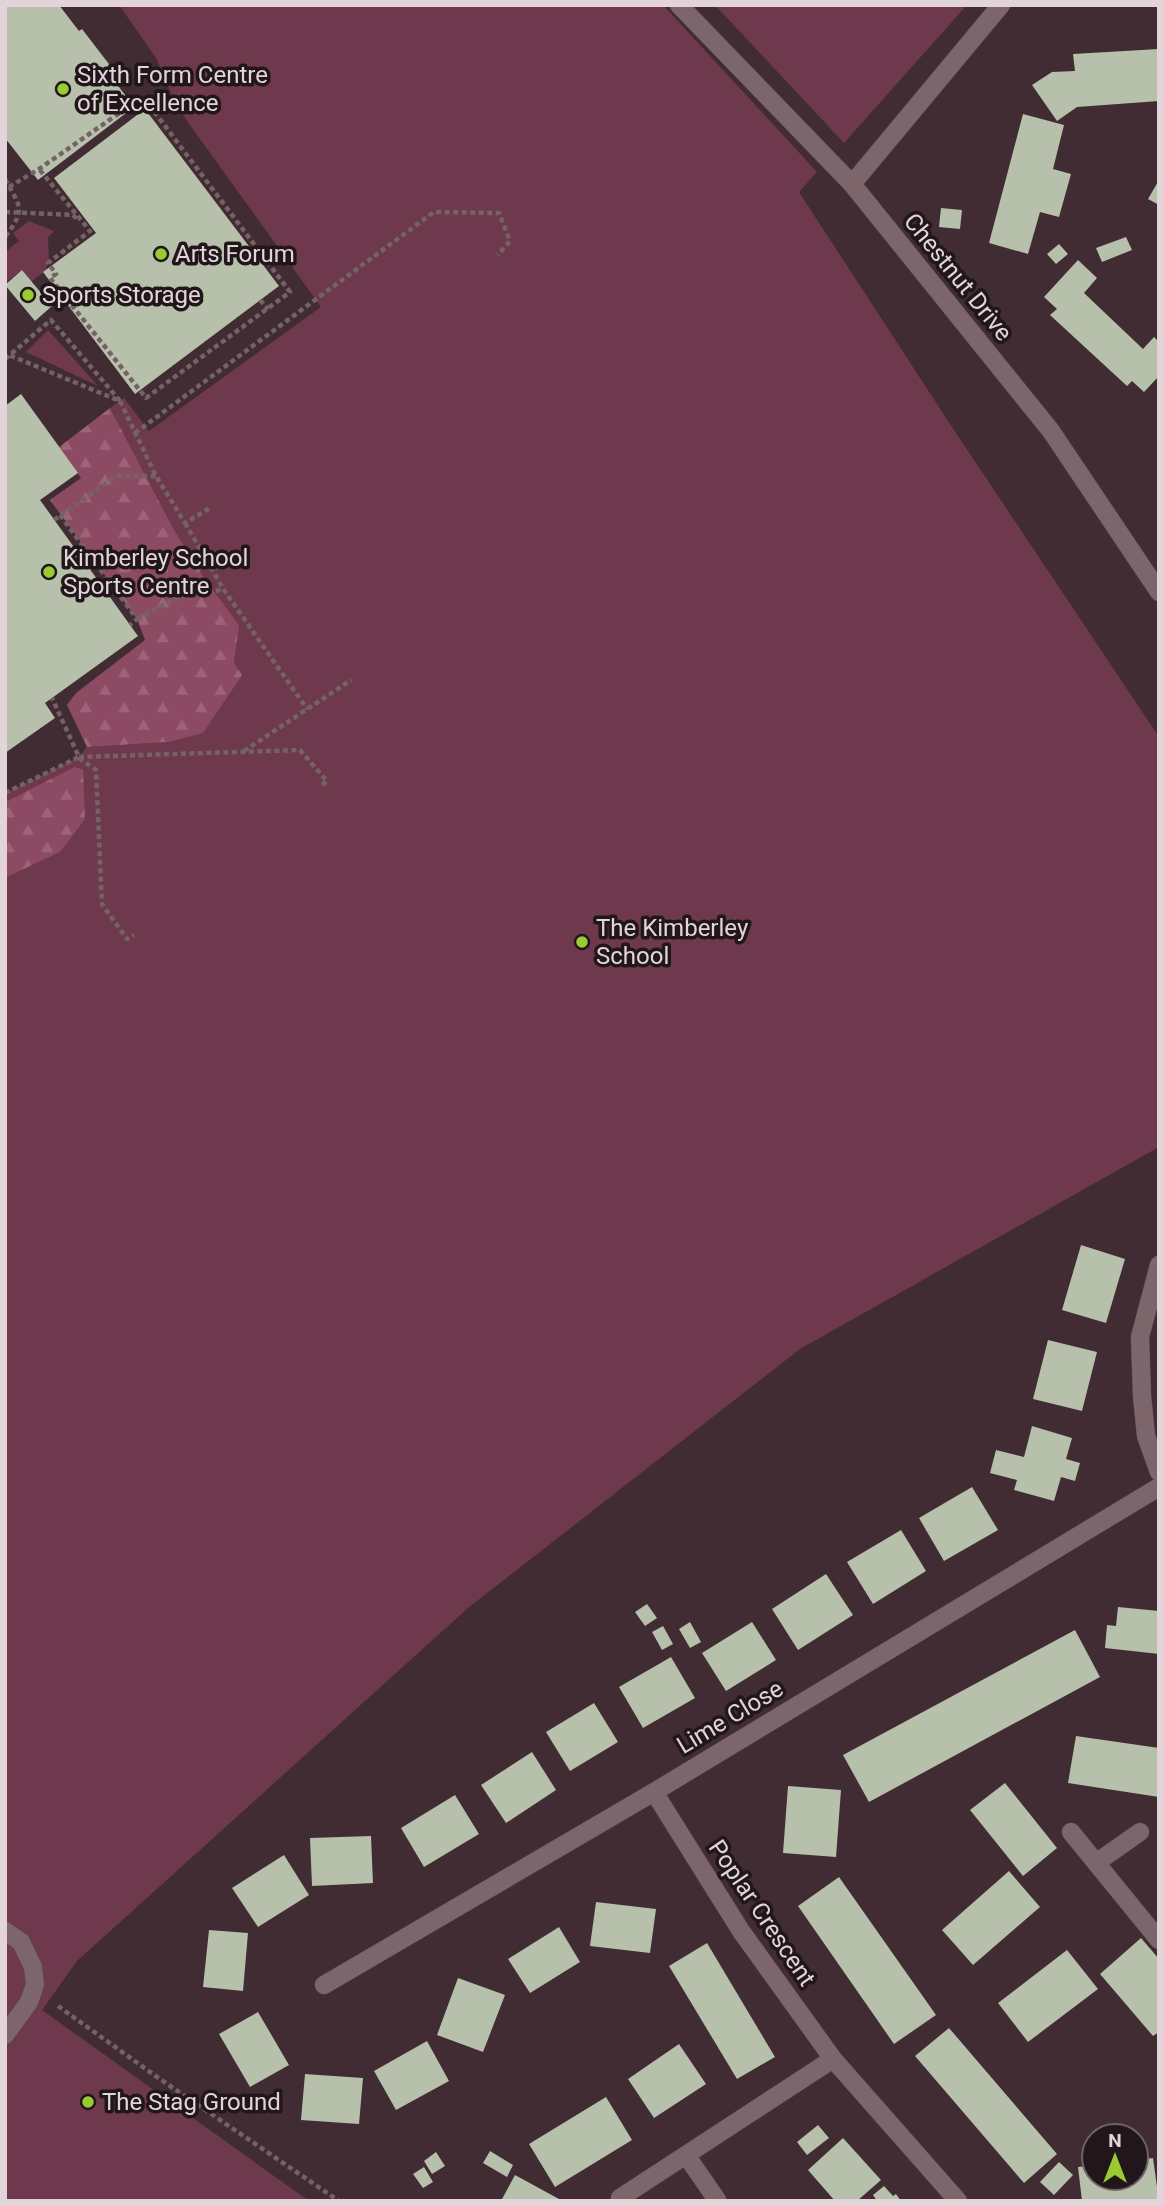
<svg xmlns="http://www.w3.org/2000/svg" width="1164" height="2206" font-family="Roboto,sans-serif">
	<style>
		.green { fill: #6f394d }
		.forest { fill: url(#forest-firs) }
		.building { fill: #b6c0aa }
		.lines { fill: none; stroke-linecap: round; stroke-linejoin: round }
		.service-casing { stroke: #5b4a4f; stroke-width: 19 }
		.minor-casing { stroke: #5b4a4f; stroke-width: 19 }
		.path { stroke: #746267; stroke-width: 4.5; stroke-dasharray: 5 3.5; stroke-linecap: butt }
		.service { stroke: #7d656c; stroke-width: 18 }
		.minor { stroke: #7d656c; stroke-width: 18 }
		.poi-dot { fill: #9bcb33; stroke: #21171a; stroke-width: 2.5 }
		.labels { text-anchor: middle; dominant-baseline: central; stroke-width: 7; stroke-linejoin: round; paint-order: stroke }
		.poi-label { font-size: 24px; fill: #e2d4d8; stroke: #21171a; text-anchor: start }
		.street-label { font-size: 24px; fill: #e2d4d8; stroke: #21171a }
	</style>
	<defs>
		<pattern id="forest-firs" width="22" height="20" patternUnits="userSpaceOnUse" patternTransform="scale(1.75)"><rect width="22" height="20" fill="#8d4b63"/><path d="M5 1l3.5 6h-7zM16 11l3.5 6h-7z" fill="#9d6479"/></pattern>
	</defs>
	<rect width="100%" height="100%" fill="#402c32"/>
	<path class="green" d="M119,5H663L817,172L799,192L950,424L1159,737V1147L800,1349L468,1608L77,1961L42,2010L309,2201H5V878L60,852L75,768L5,802V793L79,757L87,747L169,742L234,663L238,624L207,582L173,528L110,408L124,398L149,431L321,307L177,107L156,58Z
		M715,5H967L844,143Z
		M29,221L54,231L48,237L49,260L46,270L31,282L22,270L5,283V252L19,241L13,233Z
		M48,330L98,386L26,352Z"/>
	<path class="forest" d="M110,408L173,528L207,582L239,625L234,663L242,675L203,733L169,742L87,747L67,705L76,693L145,640L137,619L50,500L81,478L59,447Z
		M75,767L83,770L85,819L60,852L5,878V802Z"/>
	<path class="building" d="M5,5H59L79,31L82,29L112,68L107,71L134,107L38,180L5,138Z
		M1159,49V101L1077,107L1057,121L1032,85L1052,72L1075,71L1073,54Z
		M145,109L279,286L135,394L43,272L96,233L54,178Z
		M1023,114L1064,125L1053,169L1071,174L1059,217L1040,212L1028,254L989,243Z
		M1159,180V205L1148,199Z
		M941,208L962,210L960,229L939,227Z
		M1126,237L1132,250L1102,262L1096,248Z
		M1059,244L1068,254L1056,264L1047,254Z
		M1078,260L1097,278L1084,293L1143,349L1154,337L1159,342V376L1144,392L1132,381L1127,386L1050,315L1057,309L1044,297Z
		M22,270L52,306L35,321L5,285Z
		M21,394L78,473L40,500L138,636L45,703L55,718L5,753V406Z
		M1081,1245L1125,1259L1106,1323L1062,1310Z
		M1048,1340L1097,1352L1082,1411L1033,1399Z
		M1032,1426L1072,1438L1066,1459L1080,1463L1075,1481L1061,1477L1054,1501L1014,1490L1017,1480L990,1473L996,1450L1024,1457Z
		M972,1487L998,1530L944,1561L919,1518Z
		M901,1530L926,1571L873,1604L847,1562Z
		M826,1574L853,1615L798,1650L772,1609Z
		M647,1604L657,1618L645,1626L635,1612Z
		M1118,1607L1159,1611V1654L1105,1648L1107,1625L1116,1626Z
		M690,1622L701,1642L690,1648L679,1629Z
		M752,1622L776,1660L726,1691L702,1653Z
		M663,1626L673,1644L662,1650L652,1632Z
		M1075,1630L1100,1677L869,1802L843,1755Z
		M671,1657L695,1698L643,1728L619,1687Z
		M594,1703L618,1742L570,1771L546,1732Z
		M1076,1736L1159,1748V1797L1068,1783Z
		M532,1752L556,1790L506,1823L481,1785Z
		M1005,1783L1057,1848L1023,1876L970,1810Z
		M788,1786L841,1790L836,1857L783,1853Z
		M455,1795L479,1834L424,1867L401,1828Z
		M371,1836L373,1883L312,1886L310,1838Z
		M284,1855L309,1895L258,1927L232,1888Z
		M1009,1871L1040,1907L973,1965L942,1930Z
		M839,1877L936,2015L894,2044L798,1906Z
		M596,1902L656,1909L650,1953L590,1946Z
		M559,1927L580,1962L530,1993L508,1959Z
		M209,1930L248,1933L243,1991L203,1987Z
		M1141,1938L1159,1959V2032L1153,2036L1100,1974Z
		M707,1943L775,2057L737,2079L669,1966Z
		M1067,1950L1098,1989L1028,2042L998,2003Z
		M458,1978L505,1995L483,2052L437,2035Z
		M258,2012L289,2065L250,2087L219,2034Z
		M949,2028L1057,2154L1024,2183L915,2056Z
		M427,2041L449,2081L396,2110L374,2071Z
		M679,2044L706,2084L654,2118L628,2079Z
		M305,2074L363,2078L359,2124L301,2120Z
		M606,2097L632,2140L555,2187L529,2144Z
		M818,2125L829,2138L807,2155L797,2142Z
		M843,2138L881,2180L857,2201H835L808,2170Z
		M490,2151L513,2165L507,2177L483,2163Z
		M436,2152L445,2166L432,2174L424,2161Z
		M1153,2158L1159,2201H1082L1078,2167L1094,2165V2178H1136V2160Z
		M1059,2162L1073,2175L1054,2195L1040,2182Z
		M424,2167L433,2182L423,2188L413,2174Z
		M515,2175L559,2199L558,2201H501Z
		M884,2186L893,2196L896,2194L901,2201H877L873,2195Z"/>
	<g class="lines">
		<defs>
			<path id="service" d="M679,5L852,184
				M5,1931L21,1942L33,1967L35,1985L29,2002L5,2035"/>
			<path id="minor" d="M1001,5L852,184L1051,431L1159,592
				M1159,1265L1140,1337L1142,1396L1146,1436L1159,1472
				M654,1792L741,1931L833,2059L958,2201
				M1071,1832L1159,1940
				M1096,1863L1140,1832
				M324,1985L654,1792L1159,1487
				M686,2155L717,2200
				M620,2198L833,2059"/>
		</defs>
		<use href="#service" class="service-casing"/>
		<use href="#minor" class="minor-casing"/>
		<path class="path" d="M5,179C21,208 26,209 5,237
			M9,187L39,169L141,98L156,114L290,292L146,398L50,278L56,274L48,263L90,231L39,169
			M5,212L73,215L77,219
			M260,300L268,309
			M5,359L51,320L120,401L9,355
			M120,401L156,476L185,523L210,508
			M135,433L434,212L499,213L510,241L498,255
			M60,515L137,619L130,625
			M54,520L117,476H156
			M185,523L224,590L307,709
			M137,619L185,594L224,590
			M244,751L351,680
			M79,757L300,750L327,781L322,785
			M79,758L96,770L102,904L127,939L134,935
			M5,793L79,757L52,698
			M58,2006L157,2077L339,2201"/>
		<use href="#service" class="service"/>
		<use href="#minor" class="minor"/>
	</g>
	<g class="poi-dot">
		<circle cx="63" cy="89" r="7"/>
		<circle cx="161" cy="254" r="7"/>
		<circle cx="28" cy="295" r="7"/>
		<circle cx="49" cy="572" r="7"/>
		<circle cx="582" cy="942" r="7"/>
		<circle cx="88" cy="2102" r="7"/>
	</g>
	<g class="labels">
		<g class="poi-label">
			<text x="77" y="75">Sixth Form Centre<tspan x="77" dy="28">of Excellence</tspan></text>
			<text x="175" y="254">Arts Forum</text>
			<text x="42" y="295">Sports Storage</text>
			<text x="63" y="558">Kimberley School<tspan x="63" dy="28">Sports Centre</tspan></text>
			<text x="596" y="928">The Kimberley<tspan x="596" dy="28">School</tspan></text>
			<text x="102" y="2102">The Stag Ground</text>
		</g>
		<g class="street-label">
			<text transform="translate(958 277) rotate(51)">Chestnut Drive</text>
			<text transform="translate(730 1717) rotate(-31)">Lime Close</text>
			<text transform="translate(762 1913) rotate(56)">Poplar Crescent</text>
		</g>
	</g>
	<rect width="1164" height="2206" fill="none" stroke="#e2d4d8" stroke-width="14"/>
	<g transform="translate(1115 2157)"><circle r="33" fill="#21171a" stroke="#6e6366" stroke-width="2"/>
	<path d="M0-5L12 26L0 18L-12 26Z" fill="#9bcb33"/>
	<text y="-10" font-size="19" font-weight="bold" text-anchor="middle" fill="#e2d4d8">N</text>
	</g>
</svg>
